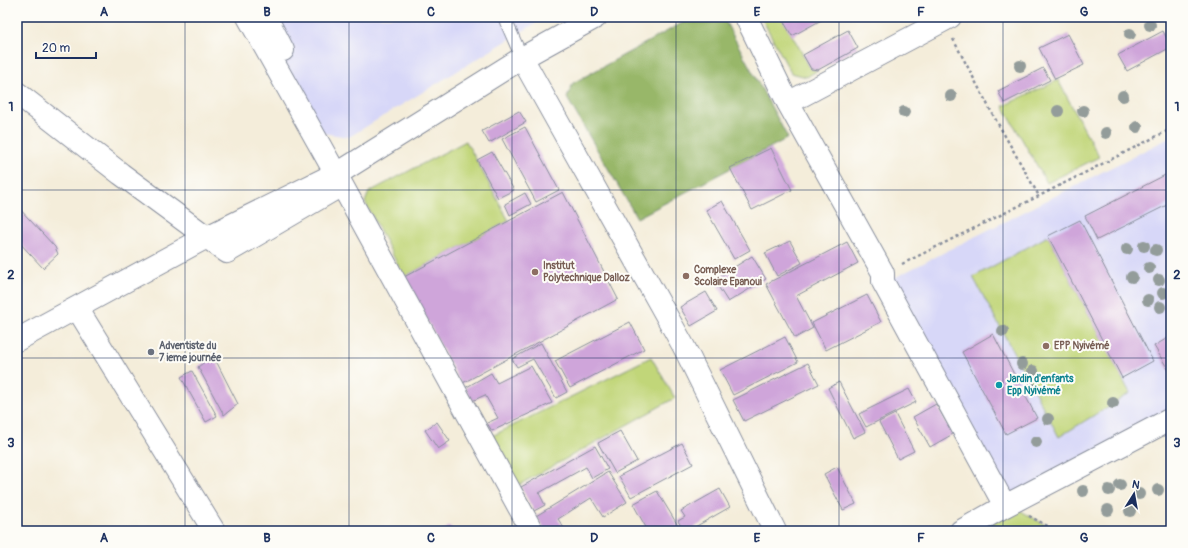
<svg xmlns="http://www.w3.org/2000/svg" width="1188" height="548" font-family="Pangolin,sans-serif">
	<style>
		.built { fill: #d7d7f8 }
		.green { fill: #c1d679; stroke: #6e826c }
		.forest { fill: #98b769; stroke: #5a7364 }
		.building { fill: #cfa5da }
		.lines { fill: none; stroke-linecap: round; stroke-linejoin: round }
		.service-casing { stroke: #888e9c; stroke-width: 14 }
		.minor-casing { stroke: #888e9c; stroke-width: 24 }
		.path { stroke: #888e9c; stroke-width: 2.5; stroke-dasharray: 3 3; stroke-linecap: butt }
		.service { stroke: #fff; stroke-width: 12 }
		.minor { stroke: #fff; stroke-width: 22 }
		.tree { fill: #939c9a }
		.grid { fill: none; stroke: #1b2f5e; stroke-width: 1; stroke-opacity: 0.55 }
		.education-dot { fill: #8d6e63; stroke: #fdfcf7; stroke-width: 1.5 }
		.worship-dot { fill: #6b7280; stroke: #fdfcf7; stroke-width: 1.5 }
		.culture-dot { fill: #0f9aa8; stroke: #fdfcf7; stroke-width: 1.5 }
		.labels { text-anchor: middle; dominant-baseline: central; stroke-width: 4; stroke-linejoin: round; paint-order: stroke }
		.education-label { font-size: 10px; font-weight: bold; fill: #785e54; stroke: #fdfcf7; text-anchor: start }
		.worship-label { font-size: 10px; font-weight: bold; fill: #5b616d; stroke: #fdfcf7; text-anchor: start }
		.culture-label { font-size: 10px; font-weight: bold; fill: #0d838f; stroke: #fdfcf7; text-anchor: start }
		.neatline { fill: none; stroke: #1b2f5e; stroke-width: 1.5 }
		.grid-label { font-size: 13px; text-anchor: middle; font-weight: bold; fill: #1b2f5e }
	</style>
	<rect width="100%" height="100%" fill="#fdfcf7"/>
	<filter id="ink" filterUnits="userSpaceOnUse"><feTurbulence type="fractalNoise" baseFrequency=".025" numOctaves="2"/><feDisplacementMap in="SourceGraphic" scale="8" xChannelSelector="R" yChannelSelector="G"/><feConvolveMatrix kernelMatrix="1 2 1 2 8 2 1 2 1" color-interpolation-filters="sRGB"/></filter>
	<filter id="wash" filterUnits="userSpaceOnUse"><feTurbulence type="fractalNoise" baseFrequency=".012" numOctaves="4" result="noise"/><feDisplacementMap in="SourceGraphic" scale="16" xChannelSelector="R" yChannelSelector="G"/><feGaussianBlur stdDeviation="0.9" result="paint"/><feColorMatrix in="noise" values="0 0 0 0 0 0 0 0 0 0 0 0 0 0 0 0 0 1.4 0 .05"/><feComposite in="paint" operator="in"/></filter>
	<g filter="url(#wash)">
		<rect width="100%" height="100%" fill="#f4edda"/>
		<path class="built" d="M260,17H546L349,137L322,133Z
			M1171,137V410L1007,503L886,282Z"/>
		<path class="green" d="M761,17H782L811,69L818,70L807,77L791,73Z
			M1058,80L1099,157L1047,183L1003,106Z
			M466,141L509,221L404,277L365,202L369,192Z
			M1048,236L1130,393L1059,437L973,277Z
			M651,357L675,398L519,485L490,437Z
			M1016,508L1052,529L1050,531H979Z"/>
		<path class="forest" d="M693,17H723L788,138L637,218L567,98L573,83Z"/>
		<g id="blocks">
			<path class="building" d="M781,17H827L792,36Z
				M848,30L858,48L818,70L811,69L803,55Z
				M1163,31L1171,47L1127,71L1118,55Z
				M1068,34L1084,65L1055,79L1039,48Z
				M1043,68L1050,80L1004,103L998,91Z
				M519,111L526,122L489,143L482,131Z
				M525,127L559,190L536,202L502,139Z
				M771,148L792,190L752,210L730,168Z
				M492,152L514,190L498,198L477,160Z
				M1171,172V203L1097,240L1085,216Z
				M563,192L618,299L461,384L404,277Z
				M525,193L531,204L510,215L505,204Z
				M722,201L750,250L734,259L706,210Z
				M17,206L55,247L58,254L43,268L17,240Z
				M1080,220L1153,361L1122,378L1048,236Z
				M790,241L802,263L777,276L765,253Z
				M847,242L858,263L796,296L813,328L795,338L766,284Z
				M752,256L766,279L728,302L714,280Z
				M706,292L717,311L691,326L680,307Z
				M867,295L881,322L826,350L812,323Z
				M630,322L644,349L570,388L555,361Z
				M993,334L1037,418L1006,434L962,352Z
				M1171,336V374L1154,346Z
				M785,337L798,362L733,395L720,370Z
				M541,343L567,392L556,398L533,359L517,367L512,359Z
				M213,355L238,404L224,415L198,367Z
				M808,363L819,384L744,421L733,400Z
				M531,366L552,403L492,431L487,423L498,418L485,395L472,401L465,388L491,373L497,383Z
				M192,371L217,416L206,422L181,377Z
				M839,382L865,432L853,438L828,388Z
				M909,389L916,402L866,427L859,414Z
				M936,404L953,434L930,447L913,417Z
				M895,414L914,451L898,459L879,422Z
				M437,422L450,441L438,449L425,430Z
				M620,431L637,461L615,473L598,443Z
				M682,443L693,464L631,497L619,476Z
				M595,446L608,469L592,478L586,467L539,493L545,505L534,511L521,487Z
				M837,467L856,504L843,510L824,474Z
				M608,472L627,502L603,517L591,498L558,519L566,531H546L536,516Z
				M720,489L730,507L688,531H684L678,521L685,517L681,511Z
				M657,491L680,529L677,531H648L633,504Z
				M450,526L453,531H442Z"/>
		</g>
	</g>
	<g filter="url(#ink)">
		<use href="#blocks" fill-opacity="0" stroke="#888e9c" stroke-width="1"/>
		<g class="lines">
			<defs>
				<path id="service" d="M504,17L522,58"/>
				<path id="minor" d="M248,17L342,185L532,531
					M266,17L283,50
					M746,17L788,103L883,273V282L1005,506
					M522,58L684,347L775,531
					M17,93L121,174L227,252L340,186
					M788,103L950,17
					M77,308L214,531
					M17,340L203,239L345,169L522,58L596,17
					M961,531L1005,506L1171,419"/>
			</defs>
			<use href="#service" class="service-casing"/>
			<use href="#minor" class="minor-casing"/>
			<path class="path" d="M953,39L992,113L1039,196
				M902,264L1039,196L1171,129
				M1029,516L1057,531"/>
			<use href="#service" class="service"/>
			<use href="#minor" class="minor"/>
		</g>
		<g class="tree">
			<circle cx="1150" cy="25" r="6"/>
			<circle cx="1130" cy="34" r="6"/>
			<circle cx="1020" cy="66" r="6"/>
			<circle cx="951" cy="96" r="6"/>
			<circle cx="1123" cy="96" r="6"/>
			<circle cx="1058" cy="111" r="6"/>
			<circle cx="1083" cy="111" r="6"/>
			<circle cx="904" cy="112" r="6"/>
			<circle cx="1137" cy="127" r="6"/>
			<circle cx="1106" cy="133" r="6"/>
			<circle cx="1144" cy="246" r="6"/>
			<circle cx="1127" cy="249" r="6"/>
			<circle cx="1156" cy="250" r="6"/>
			<circle cx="1149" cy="268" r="6"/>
			<circle cx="1132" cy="277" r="6"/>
			<circle cx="1159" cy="280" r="6"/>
			<circle cx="1163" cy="293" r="6"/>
			<circle cx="1148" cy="300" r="6"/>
			<circle cx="1160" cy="307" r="6"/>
			<circle cx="1003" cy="331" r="6"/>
			<circle cx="1022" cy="364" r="6"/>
			<circle cx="1033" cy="371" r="6"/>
			<circle cx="1032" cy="388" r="6"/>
			<circle cx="1113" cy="403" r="6"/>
			<circle cx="1048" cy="419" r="6"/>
			<circle cx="1036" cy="442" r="6"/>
			<circle cx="1120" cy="485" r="6"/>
			<circle cx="1109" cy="490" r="6"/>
			<circle cx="1158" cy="490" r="6"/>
			<circle cx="1083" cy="491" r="6"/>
			<circle cx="1139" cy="494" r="6"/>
			<circle cx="1108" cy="510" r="6"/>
			<circle cx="1130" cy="511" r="6"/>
		</g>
	</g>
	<path class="grid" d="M185,17V531M349,17V531M512,17V531M676,17V531M839,17V531M1003,17V531M17,190H1171M17,358H1171"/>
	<g class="education-dot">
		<circle cx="535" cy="272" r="4"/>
		<circle cx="686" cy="276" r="4"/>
		<circle cx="1046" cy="346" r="4"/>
	</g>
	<circle class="worship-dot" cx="151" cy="352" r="4"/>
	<circle class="culture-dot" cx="999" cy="385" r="4"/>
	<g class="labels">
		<g class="education-label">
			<text x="543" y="266">Institut<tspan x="543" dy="12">Polytechnique Dalloz</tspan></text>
			<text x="694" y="270">Complexe<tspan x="694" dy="12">Scolaire Epanoui</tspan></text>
			<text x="1054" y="346">EPP Nyivémé</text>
		</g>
		<g class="worship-label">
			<text x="159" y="346">Adventiste du<tspan x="159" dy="12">7 ieme journée</tspan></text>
		</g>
		<g class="culture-label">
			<text x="1007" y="379">Jardin d'enfants<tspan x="1007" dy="12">Epp Nyivémé</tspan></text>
		</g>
	</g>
	<rect width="1188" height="548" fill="none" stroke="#fdfcf7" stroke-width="44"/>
	<g transform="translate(1134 494) rotate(11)" stroke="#fdfcf7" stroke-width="3" paint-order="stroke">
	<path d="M0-3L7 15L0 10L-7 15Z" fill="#1b2f5e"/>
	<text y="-6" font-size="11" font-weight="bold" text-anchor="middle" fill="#1b2f5e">N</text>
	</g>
	<path d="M36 52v6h60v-6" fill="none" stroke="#1b2f5e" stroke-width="2"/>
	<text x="42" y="52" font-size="12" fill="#1b2f5e" stroke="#fdfcf7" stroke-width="3" paint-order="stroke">20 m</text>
	<rect x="22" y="22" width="1144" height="504" class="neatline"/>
	<g class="grid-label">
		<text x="104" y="16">A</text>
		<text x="267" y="16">B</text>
		<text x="431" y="16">C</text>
		<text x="594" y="16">D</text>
		<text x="757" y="16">E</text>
		<text x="921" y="16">F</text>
		<text x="1084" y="16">G</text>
		<text x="11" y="111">1</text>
		<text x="1177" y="111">1</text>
		<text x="11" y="279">2</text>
		<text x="1177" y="279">2</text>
		<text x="11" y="447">3</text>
		<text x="1177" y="447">3</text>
		<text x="104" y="542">A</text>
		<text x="267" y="542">B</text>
		<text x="431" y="542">C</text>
		<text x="594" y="542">D</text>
		<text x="757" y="542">E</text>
		<text x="921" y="542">F</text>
		<text x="1084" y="542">G</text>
	</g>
</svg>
